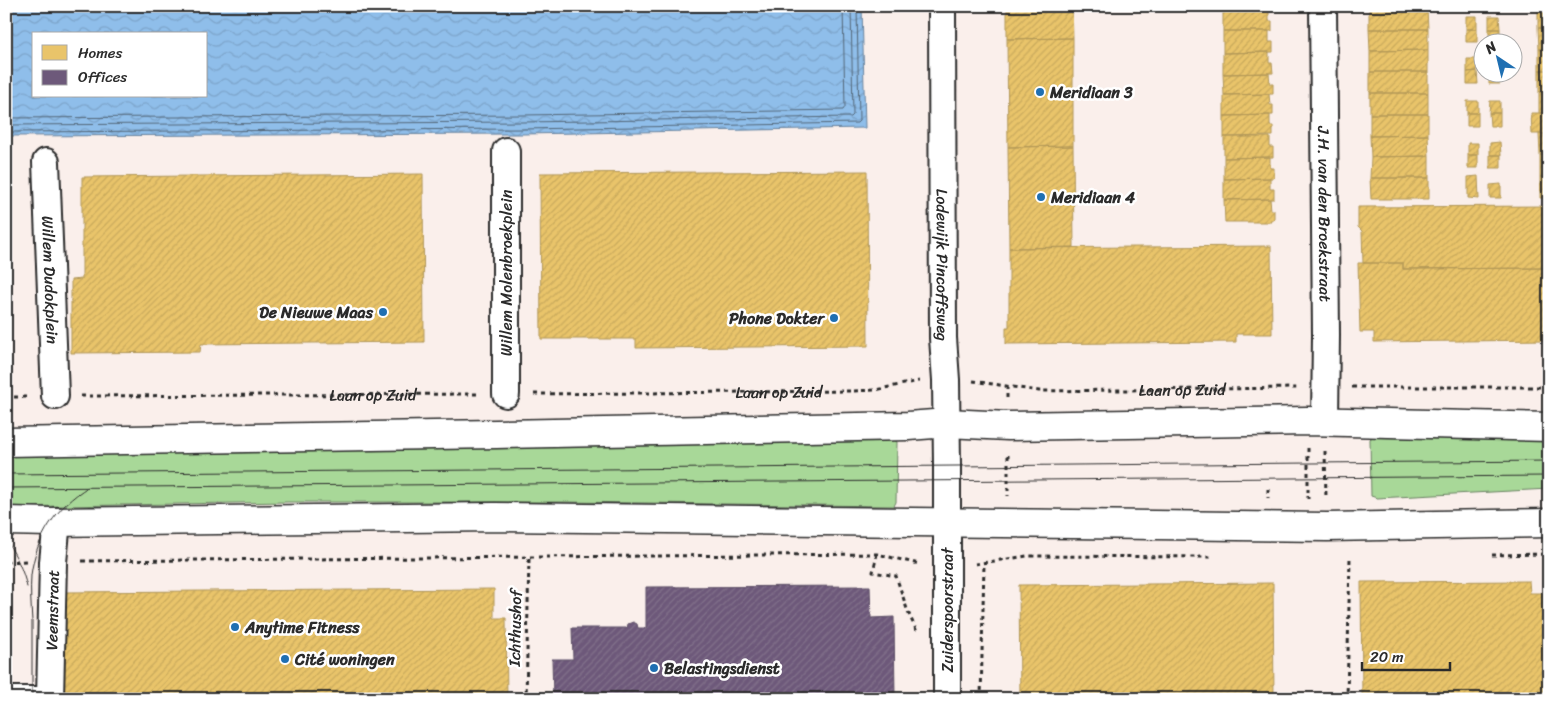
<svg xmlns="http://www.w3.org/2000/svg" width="1555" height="705" font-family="Sriracha,sans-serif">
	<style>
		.green { fill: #a8d898; stroke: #6a8262 }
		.water { fill: url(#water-waves); stroke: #67839e; fill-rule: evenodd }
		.homes { fill: url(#homes-hatch); stroke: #b09657 }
		.offices { fill: url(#offices-hatch); stroke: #594b62 }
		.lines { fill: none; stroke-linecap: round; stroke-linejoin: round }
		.shore { stroke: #536677; stroke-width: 1 }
		.lane-casing { stroke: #2b2b2b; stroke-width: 18 }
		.street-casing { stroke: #2b2b2b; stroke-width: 30 }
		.secondary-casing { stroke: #2b2b2b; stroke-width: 31 }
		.path { stroke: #2b2b2b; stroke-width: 3; stroke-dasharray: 4 4; stroke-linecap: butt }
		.lane { stroke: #fff; stroke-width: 14 }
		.street { stroke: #fff; stroke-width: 26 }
		.secondary { stroke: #fff; stroke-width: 28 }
		.tram { stroke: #2b2b2b; stroke-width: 1 }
		.poi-dot { fill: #1f6fb2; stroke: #fff; stroke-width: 2 }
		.labels { text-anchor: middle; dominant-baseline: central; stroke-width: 5; stroke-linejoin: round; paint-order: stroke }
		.poi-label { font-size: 16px; font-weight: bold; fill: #2b2b2b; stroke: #fff; text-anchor: start }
		.street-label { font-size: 16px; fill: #2b2b2b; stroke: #fff }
	</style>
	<defs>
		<pattern id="water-waves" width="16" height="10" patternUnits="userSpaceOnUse" patternTransform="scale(1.25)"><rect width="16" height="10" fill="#8fbeea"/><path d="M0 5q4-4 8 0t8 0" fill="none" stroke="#7ca3c9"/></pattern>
		<pattern id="homes-hatch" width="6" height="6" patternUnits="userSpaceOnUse" patternTransform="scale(1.25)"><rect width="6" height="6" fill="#e9c46a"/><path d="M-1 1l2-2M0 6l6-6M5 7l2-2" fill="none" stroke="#c8a95c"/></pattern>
		<pattern id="offices-hatch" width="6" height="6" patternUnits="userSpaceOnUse" patternTransform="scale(1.25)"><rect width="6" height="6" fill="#6d597a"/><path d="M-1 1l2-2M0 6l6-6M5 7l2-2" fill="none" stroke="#82728b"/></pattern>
	</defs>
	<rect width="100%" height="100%" fill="#faefeb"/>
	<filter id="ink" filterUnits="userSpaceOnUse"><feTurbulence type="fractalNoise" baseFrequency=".02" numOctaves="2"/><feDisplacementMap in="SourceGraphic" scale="10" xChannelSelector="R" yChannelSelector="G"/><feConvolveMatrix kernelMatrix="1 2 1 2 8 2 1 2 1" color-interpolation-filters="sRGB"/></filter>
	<g filter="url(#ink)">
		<path class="green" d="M1375,435L1549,440V489L1377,498L1371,496L1370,439Z
			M894,440L897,442L896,502L894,506L566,502H288L6,507V454L224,453Z"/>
		<path class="water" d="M6,6H862L865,128L523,134L6,136ZM34,34H206V96H34Z"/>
		<path class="homes" d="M1007,6H1072L1073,38L1007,39Z
			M1223,6H1272V10H1223Z
			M1369,6H1427V8H1369Z
			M1538,7H1549V28H1538Z
			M1369,8H1427L1428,29H1369Z
			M1223,10H1269V21H1272V31H1223Z
			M1466,16H1477V29H1466Z
			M1489,16H1499L1500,29H1489Z
			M1538,28H1549V49H1539Z
			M1369,29H1428V50L1370,51Z
			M1466,29H1477V42H1466Z
			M1489,29H1500V41L1489,42Z
			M1223,31H1269V42H1273V52L1223,53Z
			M1073,38V146L1008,147L1007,39Z
			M1539,49H1549V70H1539Z
			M1428,50V72H1370V51Z
			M1269,52V63H1272L1273,73L1223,74V53Z
			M1467,59H1477V71L1467,72Z
			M1539,70H1549V92H1539Z
			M1477,71L1478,84H1467V72Z
			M1370,72H1428V93H1370Z
			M1489,72H1500V84H1489Z
			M1269,73L1270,84H1273V94L1224,95L1223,74Z
			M1539,92H1549V113H1539Z
			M1370,93H1428V114H1370Z
			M1269,94L1270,105H1273V115L1224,116V95Z
			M1467,101H1478V113H1467Z
			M1490,101H1500V113H1489Z
			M1467,113H1478V126H1467Z
			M1489,113H1500V126H1490Z
			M1531,113H1549V134H1532Z
			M1370,114H1428V135L1370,136Z
			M1270,115V126H1273V136L1224,137V116Z
			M1539,134H1549V155H1540Z
			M1428,135L1429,156L1371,157L1370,136Z
			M1224,137H1270V147H1273V157L1224,158Z
			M1500,142L1501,155H1490V143Z
			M1468,143H1478V155H1468Z
			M1073,146L1074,247L1009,248L1008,147Z
			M1468,155H1478V168H1468Z
			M1490,155H1501V168H1490Z
			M1540,155H1549V177H1540Z
			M1429,156V178H1370L1371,157Z
			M1270,157V168H1274V178L1224,179V158Z
			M867,171L868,346L636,348V339H541L540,173Z
			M423,174L424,342L201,344L200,352L71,353V280L82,279V177Z
			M1478,176L1479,199L1468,198V177Z
			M1540,177H1549V198H1540Z
			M1270,178V189H1274V199L1224,200V179Z
			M1370,178H1429V199H1371Z
			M1501,184V198H1490V185Z
			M1270,199L1271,210H1274V220H1270L1271,222H1225L1224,200Z
			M1549,206V268L1403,269V263H1363L1362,231L1358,227V207Z
			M1271,246L1272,334H1236V342L1006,344V327H1009V248Z
			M1358,263H1403V269L1549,268V340L1374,342V332H1360Z
			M1529,581L1530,593H1549V699H1362L1361,582Z
			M1273,583L1274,699H1020L1019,585Z
			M494,589V618H506L507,699H64L63,592Z"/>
		<path class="offices" d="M870,586L871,618L894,617L895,699H553L552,659H573L572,628H627L628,624L633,622L637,624L638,628H646V587Z"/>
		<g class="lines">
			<path class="shore" d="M6,118L523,115L843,110L845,107L843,6
				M6,125L523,122L851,117L853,115L851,6
				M6,132L523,129L857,123L859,121L857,6"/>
			<defs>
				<path id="lane" d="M6,694H50"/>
				<g id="street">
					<path id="s4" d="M942,6L943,338L946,380L947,466V699"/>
					<path id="s5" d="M1323,6L1326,335L1325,421"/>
					<path id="s6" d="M46,162L55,396"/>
					<path d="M506,394V151"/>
					<path id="s7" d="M50,699L53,562L57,521"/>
				</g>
				<path id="secondary" d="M6,442L496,434L908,426L947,423L1008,426L1307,421L1549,427
					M6,521L50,522L495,517L1327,527L1549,523"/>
			</defs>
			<use href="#lane" class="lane-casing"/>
			<use href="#street" class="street-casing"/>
			<use href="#secondary" class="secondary-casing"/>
			<g class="path">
				<path id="s1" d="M973,381L1039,391L1298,388"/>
				<path d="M1007,386V398"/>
				<path d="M1352,387H1549"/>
				<path id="s2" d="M534,394L854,391L875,390L919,381"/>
				<path id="s3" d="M81,396L477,394"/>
				<path d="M6,397H27"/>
				<path d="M1308,448V499"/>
				<path d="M1325,451L1326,499"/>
				<path d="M1008,455V496"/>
				<path d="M1268,489V498"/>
				<path d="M877,554L873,572L896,576L908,612L918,634"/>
				<path d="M1492,555L1549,554"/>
				<path d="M82,561L877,554L919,564"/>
				<path d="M6,562L26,561"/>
				<path d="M975,564L1027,556L1213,557"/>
				<path d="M526,699L529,558"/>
				<path d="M981,699L984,563"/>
				<path d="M1347,699L1350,557"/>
			</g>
			<use href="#lane" class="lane"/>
			<use href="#street" class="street"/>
			<use href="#secondary" class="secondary"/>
			<path class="tram" d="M6,474L1549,461
				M6,488L1549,476
				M6,540C16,555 23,570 27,587
				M32,699C32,673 32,647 32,621C31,606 30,590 31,575C36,537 56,507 88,487"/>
		</g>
	</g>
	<g class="poi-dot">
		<circle cx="1040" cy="92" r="5"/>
		<circle cx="1041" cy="197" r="5"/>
		<circle cx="383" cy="312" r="5"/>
		<circle cx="834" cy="318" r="5"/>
		<circle cx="235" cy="627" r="5"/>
		<circle cx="285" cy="659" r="5"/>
		<circle cx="654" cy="668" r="5"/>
	</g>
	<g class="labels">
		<g class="poi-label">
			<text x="1050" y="92">Meridiaan 3</text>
			<text x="1051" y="197">Meridiaan 4</text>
			<text x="373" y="312" text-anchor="end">De Nieuwe Maas</text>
			<text x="824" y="318" text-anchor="end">Phone Dokter</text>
			<text x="245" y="627">Anytime Fitness</text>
			<text x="295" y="659">Cité woningen</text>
			<text x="664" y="668">Belastingsdienst</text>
		</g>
		<g class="street-label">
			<text stroke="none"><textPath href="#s5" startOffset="208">J.H. van den Broekstraat</textPath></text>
			<text stroke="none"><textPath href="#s4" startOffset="259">Lodewijk Pincoffsweg</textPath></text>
			<text transform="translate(506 273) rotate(-90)">Willem Molenbroekplein</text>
			<text stroke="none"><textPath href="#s6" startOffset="118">Willem Dudokplein</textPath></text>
			<text stroke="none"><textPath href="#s1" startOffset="210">Laan op Zuid</textPath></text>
			<text stroke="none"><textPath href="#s2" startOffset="245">Laan op Zuid</textPath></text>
			<text stroke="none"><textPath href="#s3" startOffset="292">Laan op Zuid</textPath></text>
			<text stroke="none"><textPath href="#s7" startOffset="89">Veemstraat</textPath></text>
			<text transform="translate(947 610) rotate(-90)">Zuiderspoorstraat</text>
			<text transform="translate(515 628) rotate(-89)">Ichthushof</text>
		</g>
	</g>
	<rect width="1555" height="705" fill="none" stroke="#fff" stroke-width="25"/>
	<rect x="12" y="12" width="1530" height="680" fill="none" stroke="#2b2b2b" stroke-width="2" filter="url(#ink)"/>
	<rect x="32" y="32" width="175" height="65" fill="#ffffff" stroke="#aaaaaa"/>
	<rect x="42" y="45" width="25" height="15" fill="#e9c46a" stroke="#aaaaaa"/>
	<text x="78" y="58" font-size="15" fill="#2b2b2b">Homes</text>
	<rect x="42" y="70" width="25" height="15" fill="#6d597a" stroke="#aaaaaa"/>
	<text x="78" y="82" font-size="15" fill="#2b2b2b">Offices</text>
	<g transform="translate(1498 58) rotate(325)"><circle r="24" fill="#ffffff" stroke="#aaaaaa"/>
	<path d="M0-4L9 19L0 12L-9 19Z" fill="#1f6fb2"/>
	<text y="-8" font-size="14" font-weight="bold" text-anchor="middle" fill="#2b2b2b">N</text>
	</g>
	<path d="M1362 662v8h88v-8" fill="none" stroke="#2b2b2b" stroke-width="2.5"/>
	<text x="1370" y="662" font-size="15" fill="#2b2b2b" stroke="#ffffff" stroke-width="4" paint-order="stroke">20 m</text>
</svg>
